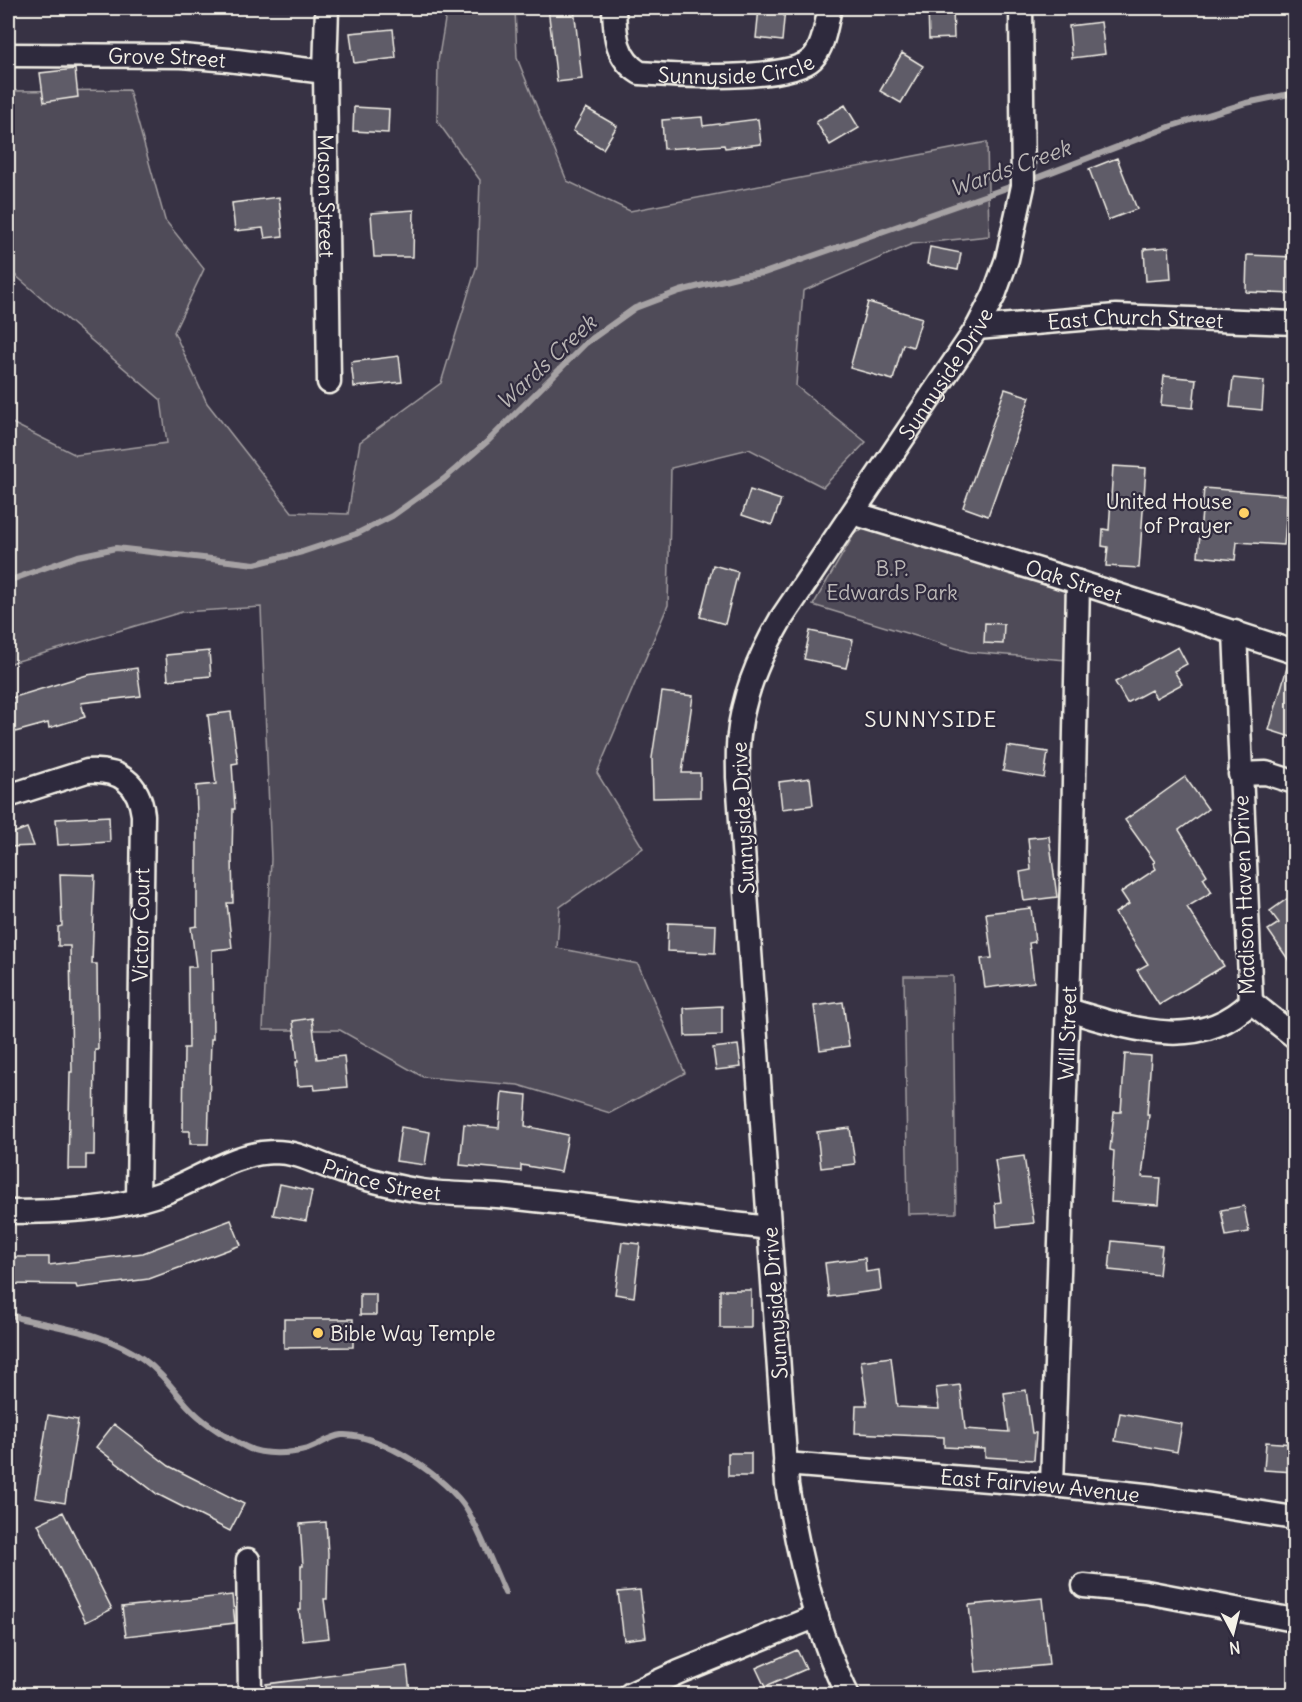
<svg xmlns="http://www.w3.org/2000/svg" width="1302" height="1702" font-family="Delius,sans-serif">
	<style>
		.green { fill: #504b59; stroke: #a29ea0; stroke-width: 1.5 }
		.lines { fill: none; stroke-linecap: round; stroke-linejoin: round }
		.stream { stroke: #a6a2a4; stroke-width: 6 }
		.building { fill: #5f5c67; stroke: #f4f1e8; stroke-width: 1.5 }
		.street-casing { stroke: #f4f1e8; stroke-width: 27 }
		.street { stroke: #2f2a3d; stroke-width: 22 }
		.poi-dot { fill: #ffd166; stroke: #2f2a3d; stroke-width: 2 }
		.labels { text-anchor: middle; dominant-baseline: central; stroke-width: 4.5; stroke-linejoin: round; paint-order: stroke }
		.street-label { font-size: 21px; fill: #f4f1e8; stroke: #2f2a3d }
		.poi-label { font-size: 21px; fill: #f4f1e8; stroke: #2f2a3d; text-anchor: end }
		.park-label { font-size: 21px; fill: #bbb7b6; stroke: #2f2a3d }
		.water-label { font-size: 22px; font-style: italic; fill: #bab6b5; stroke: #2f2a3d }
		.neighbourhood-label { font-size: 22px; letter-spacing: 1.5px; fill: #f4f1e8; stroke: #2f2a3d }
	</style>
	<rect width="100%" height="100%" fill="#373244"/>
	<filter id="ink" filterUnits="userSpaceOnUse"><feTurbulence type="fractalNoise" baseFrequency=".0167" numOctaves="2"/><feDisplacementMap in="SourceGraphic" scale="12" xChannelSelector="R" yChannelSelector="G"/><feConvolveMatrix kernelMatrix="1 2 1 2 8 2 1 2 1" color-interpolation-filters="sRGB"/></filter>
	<g filter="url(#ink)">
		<path class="green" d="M447,8H515L517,58L567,181L630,211L987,142L989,236L912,244L803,291L796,386L866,442L823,487L749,449L671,468L668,605L597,773L643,848L560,907L557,948L638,964L685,1073L610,1113L518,1085L423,1077L340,1030H263L271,859L261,607L182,612L8,664V421L76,455L167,443L161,400L8,269V91L129,90L165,220L204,269L174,332L207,403L292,512L348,514L360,442L441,383L477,265L480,180L437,121L438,62Z
			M876,527L1070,588L1066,660L969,652L813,605L856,531Z
			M904,976H953L956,1213L908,1214Z"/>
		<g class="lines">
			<path class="stream" d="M1028,181L1172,126L1246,103L1294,93
				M8,581L78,556L116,548L255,564L302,552L356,534L392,516L444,479L489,440L586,343L635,308L680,291L740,276L764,273L1018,184
				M8,1313L19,1318C61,1328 108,1333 143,1359C161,1372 173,1389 187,1405C202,1422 226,1437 246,1447C263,1456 290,1454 308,1449C319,1445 331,1436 342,1435C380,1433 448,1478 467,1510C482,1536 493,1566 505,1593"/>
		</g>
		<path class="building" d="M548,8H574L582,79L557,82Z
			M759,8H785L782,41L756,38Z
			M928,8H953L954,38L929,39Z
			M1101,22L1105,54L1072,58L1069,26Z
			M393,29L396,58L354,63L350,33Z
			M902,53L923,66L901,103L880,91Z
			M75,69L78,97L44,102L40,73Z
			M845,105L859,128L830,145L816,122Z
			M354,107L389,109L388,133L353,131Z
			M586,108L617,126L603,149L573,131Z
			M702,117L703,126L758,119L761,144L725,148L724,145L664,149L662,120Z
			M1117,158L1137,209L1108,220L1089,169Z
			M279,197L283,236L265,238L263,228L235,231L232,203Z
			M414,210L413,257H374L371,213Z
			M930,247L961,253L958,270L927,264Z
			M1169,247L1171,279L1146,281L1144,249Z
			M1247,255L1294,257V294L1246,292Z
			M868,302L922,318L913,347L903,344L893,380L850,368Z
			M399,356L402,382L354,387L351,362Z
			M1164,376L1196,379L1193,408L1161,405Z
			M1233,378L1264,381L1262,410L1230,407Z
			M1005,389L1030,397L988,516L963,507Z
			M1113,466L1146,468L1139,568L1106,566L1108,547L1102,546L1103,529L1109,530Z
			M1204,488L1288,495L1284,545L1237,542L1235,560L1198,556Z
			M750,490L781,500L772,525L742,515Z
			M713,565L738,572L725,624L700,617Z
			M985,623L1004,624L1003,644L984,643Z
			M810,631L853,640L846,668L804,659Z
			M1178,647L1187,664L1174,671L1182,684L1156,698L1151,690L1127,703L1115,682Z
			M209,651L211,676L168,680L166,655Z
			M1288,664L1294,665V738L1269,730Z
			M137,668L141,696L81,703L85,717L49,728L48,723L8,734V699L87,675Z
			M662,692L693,696L682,773H700V797L653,798L652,758Z
			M231,712L238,763L232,764L235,809H233L232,857L233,903H227L232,948L212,950L213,1039H211L208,1144H190V1131H183L184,1048H189L188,967H196L191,927L197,926V814L196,786L216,784L208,715Z
			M1007,746L1048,752L1044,778L1003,771Z
			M1185,777L1208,809L1179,830L1207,875L1203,878L1212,892L1187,907L1224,966L1159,1005L1137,970L1148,964L1115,913L1129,904L1121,892L1156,869L1153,863L1155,862L1125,820Z
			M810,778L813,805L782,809L779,782Z
			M109,816L110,842L58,845L56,819Z
			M27,828L34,846L8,847V835Z
			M1049,836L1057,897L1024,901L1020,872L1031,870L1028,838Z
			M60,874L95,875L92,964H97L98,1050H95L94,1155H86V1169H68L70,1072H72L70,946H58V927L62,926Z
			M1294,894V968L1268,930L1279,923L1270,911Z
			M1031,908L1035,942L1029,943L1034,982L985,988L981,959L992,958L986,913Z
			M668,923L716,925L715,953L667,951Z
			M843,1002L849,1046L820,1050L814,1006Z
			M722,1006V1035L685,1036L684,1008Z
			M312,1018L317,1059L344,1056L347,1087L315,1090L314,1085L298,1086L296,1062H298L293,1021Z
			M738,1045L741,1067L716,1070L713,1048Z
			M1125,1054L1151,1056L1147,1115H1149L1142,1177L1161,1178L1159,1205L1111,1202L1114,1151L1110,1150L1114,1112H1121Z
			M502,1092L527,1095L525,1126L568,1135L561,1172L521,1165V1171L460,1165L464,1124L499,1128Z
			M401,1127L430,1132L425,1165L396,1161Z
			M850,1128L855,1164L821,1168L817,1132Z
			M1024,1156L1034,1223L997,1227L995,1203L1001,1202L995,1160Z
			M280,1184L312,1191L306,1221L273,1215Z
			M1244,1206L1249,1232L1226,1236L1221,1210Z
			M231,1220L241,1245L149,1279L77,1288L76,1285L8,1284V1257H49V1265L143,1253Z
			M1112,1241L1162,1246L1159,1275L1109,1270Z
			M622,1242L640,1244L634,1297L615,1294Z
			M865,1258L866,1272L879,1270L881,1290L829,1297L825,1263Z
			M720,1290H751V1328H720Z
			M360,1294H376V1315H360Z
			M284,1319H353V1347L284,1348Z
			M891,1357L897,1407L939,1409L936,1388L960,1385L965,1429L1009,1432L1004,1393L1026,1390L1032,1433H1036L1034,1460L985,1457V1449L944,1447V1437L855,1433L856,1405H867L861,1361Z
			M1120,1413L1182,1424L1177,1452L1115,1441Z
			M48,1415L78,1420L65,1503L35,1498Z
			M114,1424L169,1466L244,1504L230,1531L157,1494L96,1447Z
			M1266,1442L1294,1444V1472L1264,1470Z
			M728,1453H751V1476H728Z
			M63,1512L112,1609L86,1622L38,1524Z
			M326,1522L328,1554L327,1599H324L329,1638L303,1641L299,1610H301V1566H303L300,1524Z
			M640,1590L646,1637L624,1640L618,1592Z
			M232,1595L235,1623L126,1636L122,1607Z
			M1042,1598L1049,1665L976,1672L969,1605Z
			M797,1650L806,1669L765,1687L756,1668Z
			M407,1666L410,1692L386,1695H267L266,1684Z"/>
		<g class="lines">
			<defs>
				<g id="street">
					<path id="s1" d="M327,8L325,72L329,382"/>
					<path id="s2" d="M614,8C615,33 615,58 640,73C673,76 789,82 812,59C824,47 826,24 830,8"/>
					<path id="s3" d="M8,55L182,56L228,60L325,72"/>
					<path id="s4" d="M977,328L1116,316L1294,323"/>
					<path id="s5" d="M853,513L1078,582L1294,652"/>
					<path d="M1240,774L1266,773L1294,782"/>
					<path d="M8,796L87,771C119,769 139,782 143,815L138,1200"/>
					<path d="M1251,1002L1294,1036"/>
					<path d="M1068,1010C1129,1028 1199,1054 1251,1002L1235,632"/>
					<path id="s6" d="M8,1212C56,1212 114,1210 160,1194C198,1181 232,1153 274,1152C301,1152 319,1165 343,1172C369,1180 395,1187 422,1191C451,1195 480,1194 508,1197C595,1206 682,1218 769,1228"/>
					<path id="s7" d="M785,1464L1052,1485L1154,1496L1294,1518"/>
					<path id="s8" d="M1052,1485L1072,880L1078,582"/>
					<path d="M248,1560L250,1694"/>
					<path d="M1084,1586L1146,1592L1294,1620"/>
					<path d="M631,1694L679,1672L817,1616"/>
					<path id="s9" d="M847,1694C815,1629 798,1556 787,1485L738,777C738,763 737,749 739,735C743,693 760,655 781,619L977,328L994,295L1007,259L1023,186L1021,8"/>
				</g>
			</defs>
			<use href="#street" class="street-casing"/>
			<use href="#street" class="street"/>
		</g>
	</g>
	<g class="poi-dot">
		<circle cx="1244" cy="513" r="6"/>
		<circle cx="318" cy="1333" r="6"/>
	</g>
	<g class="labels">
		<g class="street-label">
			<text stroke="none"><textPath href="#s3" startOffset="159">Grove Street</textPath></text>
			<text stroke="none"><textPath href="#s2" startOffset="170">Sunnyside Circle</textPath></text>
			<text stroke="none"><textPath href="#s1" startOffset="188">Mason Street</textPath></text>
			<text stroke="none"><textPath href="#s4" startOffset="159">East Church Street</textPath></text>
			<text stroke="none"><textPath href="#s9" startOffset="1390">Sunnyside Drive</textPath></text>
			<text stroke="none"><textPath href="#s5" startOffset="231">Oak Street</textPath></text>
			<text transform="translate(743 818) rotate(-93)">Sunnyside Drive</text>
			<text transform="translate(1244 895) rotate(-92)">Madison Haven Drive</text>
			<text transform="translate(141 925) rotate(-89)">Victor Court</text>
			<text stroke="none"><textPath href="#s8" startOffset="452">Will Street</textPath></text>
			<text stroke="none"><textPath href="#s6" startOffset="388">Prince Street</textPath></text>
			<text transform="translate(775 1303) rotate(-94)">Sunnyside Drive</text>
			<text stroke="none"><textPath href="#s7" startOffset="256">East Fairview Avenue</textPath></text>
		</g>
		<g class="poi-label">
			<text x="1232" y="501">United House<tspan x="1232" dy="24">of Prayer</tspan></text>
			<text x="330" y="1333" text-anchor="start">Bible Way Temple</text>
		</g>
		<g class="park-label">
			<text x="892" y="568">B.P.<tspan x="892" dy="24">Edwards Park</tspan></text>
		</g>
		<g class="water-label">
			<text transform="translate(1010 168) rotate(-20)">Wards Creek</text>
			<text transform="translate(546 362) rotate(-43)">Wards Creek</text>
		</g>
		<g class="neighbourhood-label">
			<text x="931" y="719">SUNNYSIDE</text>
		</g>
	</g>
	<rect width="1302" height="1702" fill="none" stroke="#2f2a3d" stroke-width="30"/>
	<rect x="15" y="15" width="1272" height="1672" fill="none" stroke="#f4f1e8" stroke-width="2" filter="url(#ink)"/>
	<g transform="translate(1233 1633) rotate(173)" stroke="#2f2a3d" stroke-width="4.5" paint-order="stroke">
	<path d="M0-4.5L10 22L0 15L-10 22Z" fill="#f4f1e8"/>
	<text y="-9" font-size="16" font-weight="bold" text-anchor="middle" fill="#f4f1e8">N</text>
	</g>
</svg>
